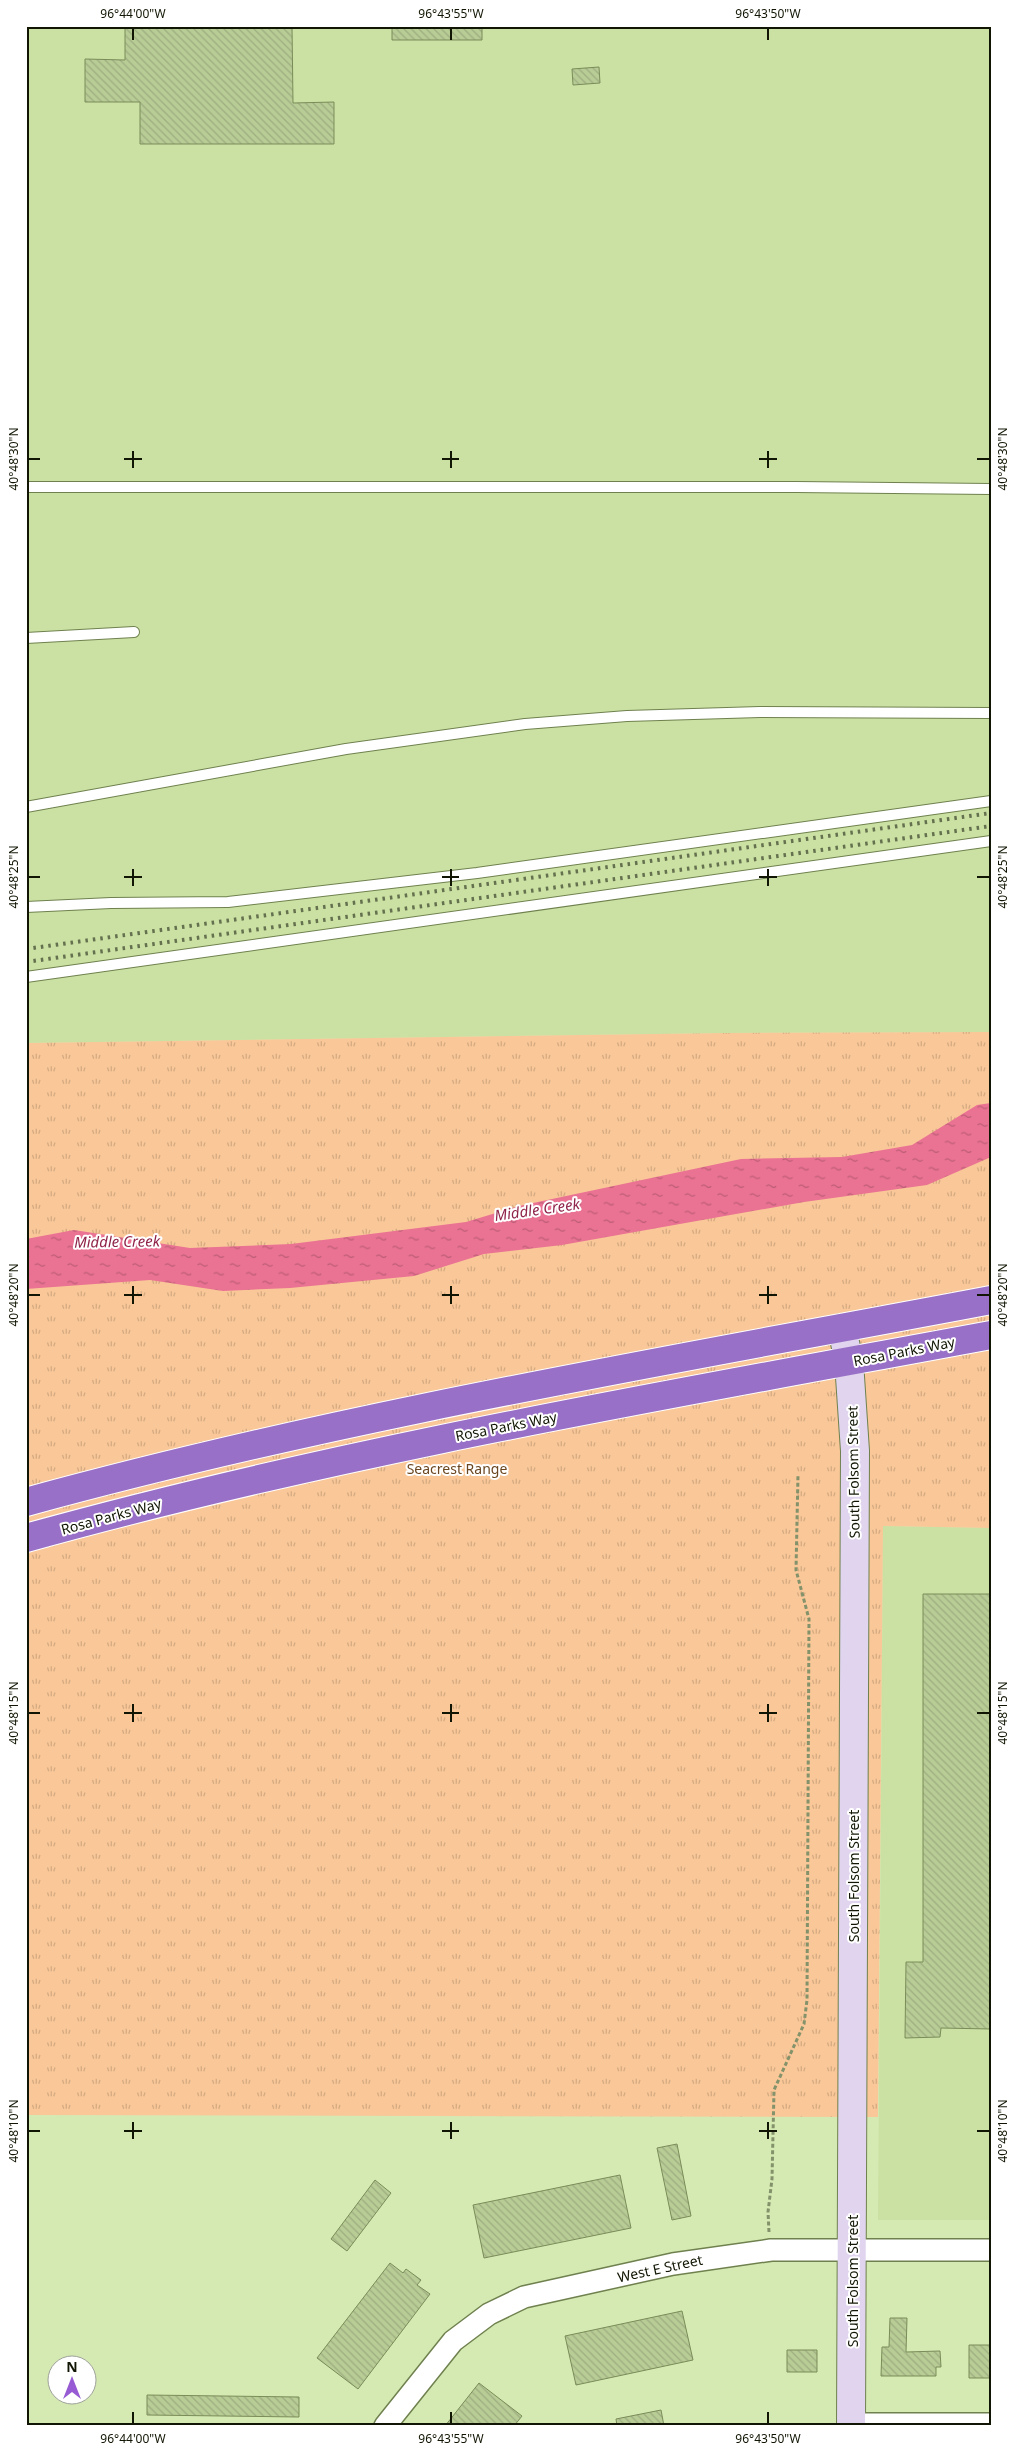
<svg xmlns="http://www.w3.org/2000/svg" width="1017" height="2452" font-family="'Noto Sans',sans-serif">
	<style>
		.built { fill: #cae1a3 }
		.grass { fill: url(#grass-tufts) }
		.water { fill: url(#water-ripples) }
		.building { fill: url(#building-back-hatch); stroke: #7a8c59 }
		.lines { fill: none; stroke-linecap: round; stroke-linejoin: round }
		.lane-casing { stroke: #6f814e; stroke-width: 12 }
		.street-casing { stroke: #6f814e; stroke-width: 24 }
		.secondary-casing { stroke: #6f814e; stroke-width: 30 }
		.highway-casing { stroke: #fff; stroke-width: 30 }
		.path { stroke: #83926a; stroke-width: 3; stroke-dasharray: 4 2.5; stroke-linecap: butt }
		.lane { stroke: #fff; stroke-width: 10 }
		.street { stroke: #fff; stroke-width: 21 }
		.secondary { stroke: #e0d4ee; stroke-width: 28 }
		.highway { stroke: #9970c7; stroke-width: 28 }
		.rail { stroke: #64704e; stroke-width: 4; stroke-dasharray: 2.5 5; stroke-linecap: butt }
		.ticks { fill: none; stroke: #101603; stroke-width: 2 }
		.labels { text-anchor: middle; dominant-baseline: central; stroke-width: 4; stroke-linejoin: round; paint-order: stroke }
		.street-label { font-size: 14px; fill: #101603; stroke: #fff }
		.park-label { font-size: 14px; fill: #6b4721; stroke: #fff }
		.water-label { font-size: 15px; font-style: italic; fill: #8f2349; stroke: #fff }
		.neatline { fill: none; stroke: #101603; stroke-width: 2 }
		.ticks-label { font-size: 12px; text-anchor: middle; fill: #101603 }
	</style>
	<defs>
		<pattern id="grass-tufts" width="24" height="20" patternUnits="userSpaceOnUse" patternTransform="scale(1.25)"><rect width="24" height="20" fill="#f9c798"/><path d="M3 7l-1-3M5 7V3M7 7l1-3M15 17l-1-3M17 17v-4M19 17l1-3" fill="none" stroke="#d4aa81"/></pattern>
		<pattern id="water-ripples" width="26" height="14" patternUnits="userSpaceOnUse" patternTransform="scale(1.25)"><rect width="26" height="14" fill="#ea7293"/><path d="M2 4q2-2 4 0t4 0M15 11q2-2 4 0t4 0" fill="none" stroke="#bc5d76"/></pattern>
		<pattern id="building-back-hatch" width="6" height="6" patternUnits="userSpaceOnUse" patternTransform="scale(1.25)"><rect width="6" height="6" fill="#b8cc96"/><path d="M-1 5l2 2M0 0l6 6M5-1l2 2" fill="none" stroke="#9dae80"/></pattern>
	</defs>
	<rect width="100%" height="100%" fill="#d5eab3"/>
	<path class="built" d="M26,26H991V1032L726,1033L26,1043Z
		M883,1526L991,1528V2220H878Z"/>
	<path class="grass" d="M991,1032V1528L883,1526L878,2117L26,2115V1043L726,1033Z"/>
	<path class="water" d="M991,1103V1157L927,1185L804,1202L562,1245L484,1254L414,1276L290,1288L223,1291L150,1280L26,1289V1239L74,1230L190,1248L291,1244L466,1222L519,1206L741,1159L842,1157L912,1145L977,1105Z"/>
	<path class="building" d="M125,26H292L293,103L334,102V144H140V102H85V59L125,60Z
		M392,26H482V40H392Z
		M599,67L600,83L573,85L572,69Z
		M923,1594H991V2029L941,2028L940,2037L905,2038L906,1962H923Z
		M677,2144L691,2216L672,2220L657,2148Z
		M620,2175L631,2228L484,2258L473,2205Z
		M375,2180L391,2193L347,2251L331,2239Z
		M390,2263L403,2273L406,2269L421,2280L417,2285L430,2294L358,2389L317,2358Z
		M682,2311L693,2360L576,2385L565,2336Z
		M890,2318H907L906,2352L940,2351L941,2367H936V2376H881L882,2347H889Z
		M969,2345H991V2378H969Z
		M787,2350H817V2372H787Z
		M479,2383L522,2416L514,2426H445Z
		M147,2395L299,2397V2417L147,2415Z
		M661,2410L664,2426H617L616,2419Z"/>
	<g class="lines">
		<defs>
			<path id="lane" d="M26,487H796L991,489
				M26,638L134,632
				M26,807L346,749L525,724L627,716L760,712L991,713
				M26,907L111,903L228,902L477,873L991,801
				M26,977L991,841"/>
			<path id="street" d="M851,2424H991
				M385,2426L453,2341L489,2314L524,2297L673,2264L771,2250H991"/>
			<path id="secondary" d="M842,1328L849,1362L855,1451L851,2426"/>
			<path id="highway" d="M26,1502C343,1415 668,1361 991,1300
				M26,1538C343,1450 668,1395 991,1335"/>
		</defs>
		<use href="#lane" class="lane-casing"/>
		<use href="#street" class="street-casing"/>
		<use href="#secondary" class="secondary-casing"/>
		<use href="#highway" class="highway-casing"/>
		<path class="path" d="M769,2232L768,2212L772,2179L774,2090L804,2024L807,2000L809,1619L796,1570L798,1475"/>
		<use href="#lane" class="lane"/>
		<use href="#street" class="street"/>
		<use href="#secondary" class="secondary"/>
		<use href="#highway" class="highway"/>
		<path class="rail" d="M26,949L991,813
			M26,962L991,826"/>
	</g>
	<path class="ticks" d="M133,28V40M451,28V40M768,28V40M133,451V468M451,451V468M768,451V468M28,459H40M124,459H142M442,459H459M759,459H777M977,459H990M133,869V886M451,869V886M768,869V886M28,877H40M124,877H142M442,877H459M759,877H777M977,877H990M133,1286V1304M451,1286V1304M768,1286V1304M28,1295H40M124,1295H142M442,1295H459M759,1295H777M977,1295H990M133,1704V1722M451,1704V1722M768,1704V1722M28,1713H40M124,1713H142M442,1713H459M759,1713H777M977,1713H990M133,2122V2139M451,2122V2139M768,2122V2139M28,2131H40M124,2131H142M442,2131H459M759,2131H777M977,2131H990M133,2412V2424M451,2412V2424M768,2412V2424"/>
	<g class="labels">
		<g class="street-label">
			<text transform="translate(904 1351) rotate(-11)">Rosa Parks Way</text>
			<text transform="translate(506 1426) rotate(-11)">Rosa Parks Way</text>
			<text transform="translate(853 1472) rotate(-91)">South Folsom Street</text>
			<text transform="translate(111 1516) rotate(-15)">Rosa Parks Way</text>
			<text transform="translate(853 1876) rotate(-90)">South Folsom Street</text>
			<text transform="translate(660 2268) rotate(-12)">West E Street</text>
			<text transform="translate(852 2281) rotate(-90)">South Folsom Street</text>
		</g>
		<g class="park-label">
			<text x="457" y="1468">Seacrest Range</text>
		</g>
		<g class="water-label">
			<text transform="translate(537 1209) rotate(-8)">Middle Creek</text>
			<text transform="translate(117 1241) rotate(-1)">Middle Creek</text>
		</g>
	</g>
	<rect width="1017" height="2452" fill="none" stroke="#ffffff" stroke-width="55"/>
	<g transform="translate(72 2380)"><circle r="24" fill="#ffffff" stroke="#9fa29a"/>
	<path d="M0-4L9 19L0 12L-9 19Z" fill="#975cd3"/>
	<text y="-8" font-size="14" font-weight="bold" text-anchor="middle" fill="#101603">N</text>
	</g>
	<rect x="28" y="28" width="962" height="2396" class="neatline"/>
	<g class="ticks-label">
		<text x="133" y="18">96°44'00"W</text>
		<text x="451" y="18">96°43'55"W</text>
		<text x="768" y="18">96°43'50"W</text>
		<text transform="translate(14 459) rotate(-90)" y="4">40°48'30"N</text>
		<text transform="translate(1003 459) rotate(-90)" y="4">40°48'30"N</text>
		<text transform="translate(14 877) rotate(-90)" y="4">40°48'25"N</text>
		<text transform="translate(1003 877) rotate(-90)" y="4">40°48'25"N</text>
		<text transform="translate(14 1295) rotate(-90)" y="4">40°48'20"N</text>
		<text transform="translate(1003 1295) rotate(-90)" y="4">40°48'20"N</text>
		<text transform="translate(14 1713) rotate(-90)" y="4">40°48'15"N</text>
		<text transform="translate(1003 1713) rotate(-90)" y="4">40°48'15"N</text>
		<text transform="translate(14 2131) rotate(-90)" y="4">40°48'10"N</text>
		<text transform="translate(1003 2131) rotate(-90)" y="4">40°48'10"N</text>
		<text x="133" y="2443">96°44'00"W</text>
		<text x="451" y="2443">96°43'55"W</text>
		<text x="768" y="2443">96°43'50"W</text>
	</g>
</svg>
